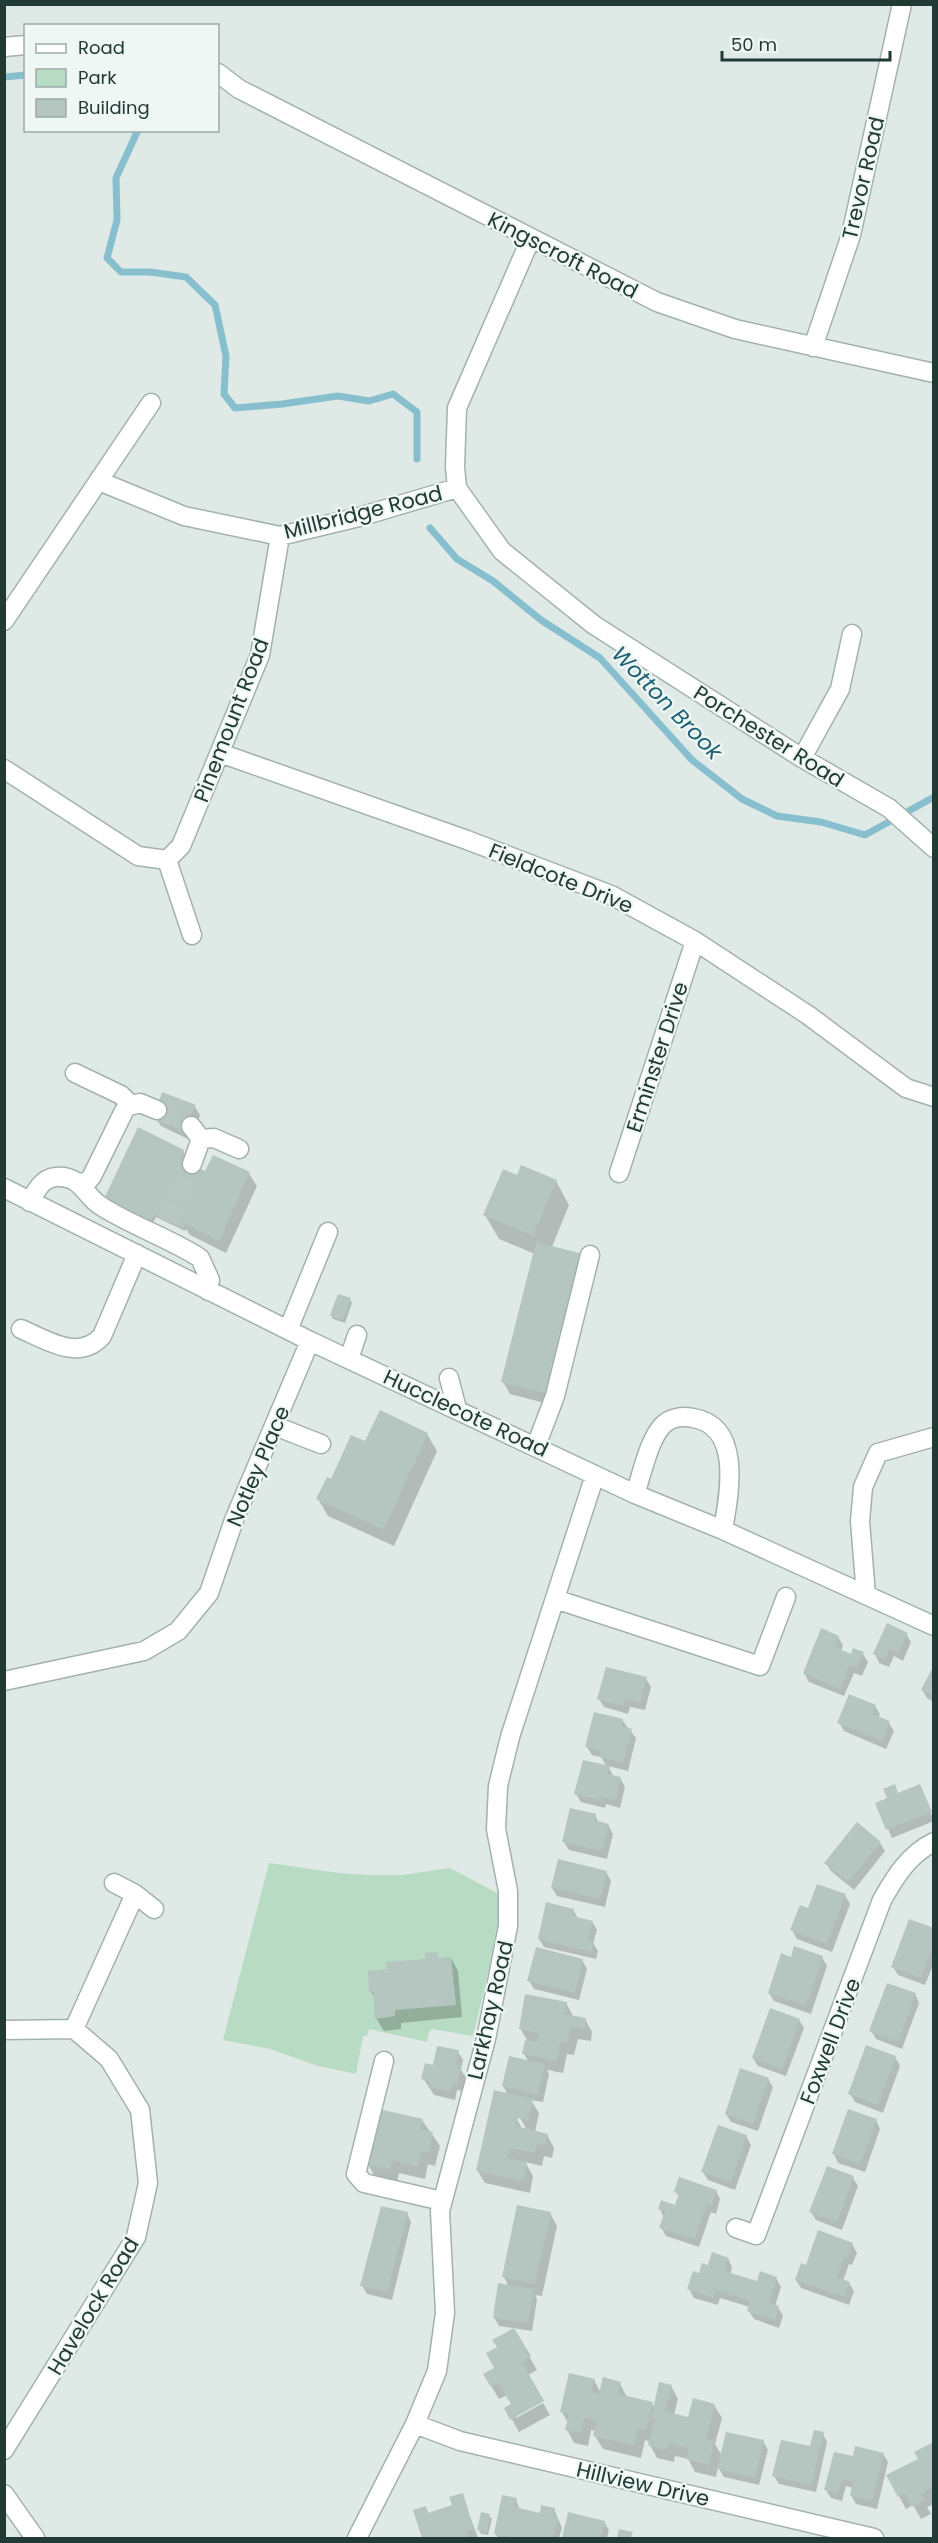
<svg xmlns="http://www.w3.org/2000/svg" width="938" height="2543" font-family="Poppins,sans-serif">
	<style>
		.green { fill: #b8dbc4 }
		.shadow { fill: #0003; fill-rule: evenodd }
		.lines { fill: none; stroke-linecap: round; stroke-linejoin: round }
		.stream { stroke: #88bfcf; stroke-width: 7 }
		.building { fill: #b5c5bf }
		.minor-tunnel { stroke: #b9c7c2; stroke-width: 18; stroke-dasharray: 18 9; stroke-linecap: butt }
		.minor-casing { stroke: #a2b2ad; stroke-width: 21 }
		.minor { stroke: #fff; stroke-width: 18 }
		.labels { text-anchor: middle; dominant-baseline: central; stroke-width: 4.5; stroke-linejoin: round; paint-order: stroke }
		.street-label { font-size: 21px; fill: #213a34; stroke: #eff7f4 }
		.water-label { font-size: 22px; font-style: italic; fill: #1d6074; stroke: #eff7f4 }
	</style>
	<rect width="100%" height="100%" fill="#dfeae6"/>
	<path class="green" d="M269,1863L339,1873L371,1875H403L450,1868L497,1893L500,1904V1923L473,2036L432,2029L429,2032L427,2042L369,2029L367,2036H363L356,2074L318,2066L270,2049L223,2040Z"/>
	<path class="shadow" d="M195,1107L200,1115L192,1141L161,1126L156,1118Z
		M183,1151L185,1155L182,1161L206,1173L213,1157L249,1174L257,1186L226,1253L190,1235L186,1229L185,1231L156,1217L151,1227L106,1206Z
		M518,1177L556,1181L569,1205L552,1247L556,1406L510,1394L503,1382L535,1254L499,1239L485,1215Z
		M350,1300L352,1303L345,1323L333,1319L331,1315Z
		M427,1434L437,1451L394,1546L328,1516L318,1499L366,1443Z
		M906,1634L911,1642L903,1661L894,1656L889,1667L879,1663L875,1654Z
		M838,1637L843,1645L841,1651L852,1656L863,1654L868,1662L862,1676L854,1673L844,1696L809,1682L804,1673Z
		M934,1668V1702L927,1698L922,1690Z
		M646,1679L651,1687L645,1710L630,1707L628,1714L604,1707L599,1699Z
		M875,1706L880,1714L878,1718L889,1723L894,1731L886,1749L844,1731L839,1722Z
		M622,1720L636,1738L628,1771L608,1766L614,1777L620,1778L625,1787L620,1808L606,1804L605,1808L581,1802L576,1794L607,1767L601,1757L592,1755L587,1747Z
		M920,1786L934,1821L892,1838L877,1803Z
		M595,1815L599,1823L608,1825L613,1834L607,1859L569,1850L564,1842Z
		M880,1843L885,1851L854,1890L831,1871L826,1863Z
		M606,1872L611,1881L605,1907L557,1896L552,1888Z
		M845,1895L850,1904L832,1952L797,1939L792,1930L809,1910Z
		M573,1910L578,1918L592,1922L597,1930L593,1943L598,1951L596,1959L544,1947L539,1939Z
		M934,1929V1963L925,1985L898,1975L893,1967Z
		M436,1954L439,1959L451,1958L458,1971L462,2017L401,2023V2029L384,2031L376,2018L375,1998L371,1992Z
		M822,1957L827,1966L811,2014L774,2001L769,1993L791,1958Z
		M582,1960L587,1969L579,2000L534,1989L529,1981Z
		M915,1994L919,2003L902,2049L876,2039L871,2031Z
		M566,2003L573,2016L585,2019L592,2032L591,2041L578,2039L574,2055L567,2054L563,2073L547,2070L549,2074L543,2102L531,2100L539,2113L535,2132L547,2135L554,2148L552,2158L544,2156L542,2166L525,2162L533,2176L530,2193L485,2183L477,2170L508,2095L503,2086L529,2062L524,2054L527,2040L520,2028ZM516,2111L527,2130H523L513,2113Z
		M799,2020L804,2028L786,2076L758,2066L753,2058Z
		M458,2052L463,2060L461,2070L465,2076L462,2091L457,2090L455,2100L434,2095L423,2078L434,2067Z
		M895,2057L900,2066L883,2113L855,2102L850,2094Z
		M768,2079L773,2087L758,2131L731,2122L726,2114Z
		M422,2120L440,2146L435,2166L428,2164L425,2179L399,2173L397,2182L375,2177L368,2164Z
		M876,2120L880,2129L865,2172L838,2163L834,2154Z
		M746,2136L751,2145L735,2190L708,2180L703,2172Z
		M853,2178L858,2186L842,2230L816,2220L811,2212Z
		M716,2191L720,2199L716,2214L711,2212L699,2247L666,2236L661,2227L664,2218L660,2209L675,2207L679,2197L676,2192Z
		M407,2213L411,2222L392,2300L367,2294L362,2285Z
		M550,2213L557,2226L542,2296L535,2295L537,2299L532,2331L499,2326L494,2317L509,2287L504,2277Z
		M852,2244L857,2253L852,2265L849,2264L843,2281L849,2283L854,2291L849,2305L801,2288L796,2280L807,2266Z
		M728,2259L732,2267L730,2274L758,2283L776,2278L781,2287L775,2306L778,2307L783,2316L779,2328L754,2319L749,2311L750,2307L720,2298L718,2305L694,2298L689,2289L700,2275L709,2266Z
		M514,2330L537,2370L528,2375L516,2418L543,2403L550,2415L519,2432L506,2409L513,2405L507,2395L499,2399L485,2375L496,2369L499,2348Z
		M594,2380L601,2393L620,2383L627,2398L652,2404L655,2408L671,2386L678,2399L674,2415L689,2418L714,2405L722,2418L715,2444L722,2456L763,2441L768,2450L759,2485L724,2477L718,2467L716,2477L695,2472L688,2459L675,2456L674,2462L657,2458L650,2445L651,2442L645,2440L641,2458L603,2449L595,2436L596,2431L591,2430L588,2446L574,2443L567,2430L568,2423L562,2412Z
		M823,2434L827,2442L816,2492L779,2484L774,2476L811,2448Z
		M934,2444V2504L927,2507L931,2514L921,2519L913,2505L906,2509L899,2496L920,2459Z
		M883,2454L888,2462L877,2509L856,2504L851,2495L853,2488L846,2486L842,2501L831,2498L826,2490L854,2458Z
		M462,2494L478,2538H423L415,2511L426,2508L429,2514L454,2506Z
		M516,2500L520,2510L541,2515L554,2509L562,2528L559,2538H498L495,2533Z
		M569,2514L604,2522L609,2530L607,2538H563Z
		M489,2516L492,2519L488,2535L481,2534L479,2530Z"/>
	<g class="lines">
		<path class="stream" d="M4,77L26,75
			M138,130L116,178L117,220L107,258L121,272H150L186,277L215,305L226,356L224,394L235,408L282,404L338,396L369,401L393,394L417,412V459
			M430,528L457,559L493,581L541,620L600,658L692,760L742,799L777,816L821,822L865,835L934,797"/>
	</g>
	<path class="building" d="M162,1092L196,1105L190,1117L194,1119L187,1133L154,1118Z
		M138,1127L184,1150L180,1159L205,1171L213,1155L250,1172L219,1241L185,1224L183,1228L154,1214L149,1224L102,1203Z
		M521,1165L557,1180L533,1236L483,1215L503,1169L517,1175Z
		M536,1242L583,1254L549,1394L501,1382Z
		M338,1294L351,1298L343,1320L330,1315Z
		M380,1410L428,1433L384,1530L316,1499L327,1477L331,1479L351,1435L365,1441Z
		M887,1623L908,1633L898,1653L889,1649L884,1660L873,1654Z
		M821,1628L839,1636L835,1647L851,1654L853,1648L864,1652L857,1668L849,1665L840,1689L803,1673Z
		M934,1665V1696L921,1690Z
		M606,1667L647,1677L640,1703L625,1699L624,1706L597,1699Z
		M849,1694L876,1705L872,1714L890,1721L882,1741L837,1723Z
		M594,1712L623,1719L621,1726L632,1729L623,1763L599,1757L601,1751L585,1747Z
		M583,1760L610,1766L608,1774L621,1777L616,1800L602,1797L601,1800L574,1794Z
		M895,1784L898,1793L920,1784L932,1812L886,1830L875,1803L887,1798L883,1789Z
		M570,1808L596,1814L594,1820L609,1824L602,1851L562,1842Z
		M857,1822L881,1842L848,1882L824,1863Z
		M558,1859L607,1871L600,1899L551,1888Z
		M817,1884L846,1894L827,1944L790,1930L800,1905L808,1908Z
		M546,1902L574,1909L572,1916L593,1921L588,1940L594,1941L592,1952L538,1939Z
		M909,1919L934,1928V1943L921,1978L891,1967Z
		M794,1946L823,1956L806,2006L768,1993L781,1953L791,1957Z
		M536,1947L583,1959L575,1993L527,1981Z
		M437,1952L438,1958L451,1957L456,2005L395,2010V2016L375,2019L373,1992H369L368,1971L387,1969L386,1962L425,1959V1953Z
		M887,1983L916,1993L898,2042L869,2031Z
		M525,1994L567,2002L564,2014L586,2018L584,2029L571,2027L568,2043L560,2042L557,2061L522,2054L525,2040L537,2042L539,2033L519,2029Z
		M770,2008L800,2019L782,2069L752,2058Z
		M866,2045L896,2056L878,2105L848,2094Z
		M437,2046L459,2050L456,2065L461,2066L458,2083L453,2082L450,2092L428,2087L429,2081L421,2079L425,2063L433,2065Z
		M509,2056L545,2064L538,2095L502,2086Z
		M740,2068L769,2078L753,2124L725,2114Z
		M494,2090L533,2099L528,2120L518,2118L516,2126L548,2134L545,2146L537,2144L535,2153L510,2148L507,2158L527,2162L523,2181L476,2171Z
		M379,2109L423,2119L420,2129L433,2132L428,2153L421,2152L418,2167L392,2160L390,2170L366,2164Z
		M848,2109L877,2119L860,2164L832,2154Z
		M718,2125L747,2135L731,2182L701,2172Z
		M827,2166L854,2176L837,2222L809,2212Z
		M679,2177L717,2190L711,2206L707,2204L695,2239L659,2228L665,2211L658,2209L661,2200L675,2205L679,2194L674,2192Z
		M517,2205L551,2212L535,2284L502,2277Z
		M381,2206L408,2212L387,2292L360,2286Z
		M818,2230L853,2243L847,2258L844,2257L837,2277L850,2282L845,2297L795,2280L801,2263L806,2265Z
		M712,2252L729,2258L724,2271L757,2281L760,2271L777,2277L769,2302L779,2306L775,2320L747,2311L750,2301L716,2290L714,2298L687,2289L693,2271L699,2273L702,2263L708,2265Z
		M498,2283L534,2289L528,2323L493,2318Z
		M514,2328L531,2356L522,2362L544,2401L510,2420L504,2408L511,2404L498,2383L491,2387L483,2374L494,2368L486,2353L497,2347L492,2340Z
		M569,2373L595,2379L591,2392L599,2394L603,2377L621,2382L618,2394L653,2402L646,2430L638,2428L634,2446L593,2436L597,2421L584,2418L581,2433L565,2430L569,2414L560,2412Z
		M659,2382L672,2385L665,2411L688,2417L693,2398L715,2404L706,2439L714,2441L709,2465L686,2459L689,2448L668,2443L667,2450L648,2445L655,2419L651,2418Z
		M814,2430L824,2432L811,2485L772,2476L781,2440L810,2446Z
		M726,2432L764,2440L755,2478L717,2469Z
		M934,2442V2487L921,2494L925,2500L912,2507L905,2493L898,2497L886,2475L918,2459L914,2452Z
		M855,2446L884,2453L872,2501L850,2496L853,2481L842,2479L838,2493L824,2490L834,2452L853,2456Z
		M463,2493L474,2530L466,2532L468,2538H422L413,2510L426,2506L428,2513L452,2505L449,2497Z
		M502,2495L517,2498L515,2507L540,2513L541,2505L555,2508L553,2517L558,2519L553,2538H516L494,2534Z
		M481,2512L490,2514L487,2532L477,2530Z
		M568,2512L605,2521L601,2538H562Z
		M619,2529L633,2532L631,2538H617Z"/>
	<g class="lines">
		<path class="minor-tunnel" d="M157,1110L191,1126
			M167,1221L192,1164"/>
		<defs>
			<path id="minor" d="M4,47L26,45
				M218,73L239,89L657,302L735,329L934,373
				M531,238L457,408L455,467L457,488L502,551L594,625L802,758L889,808L934,848
				M813,347L851,235L902,4
				M99,481L184,516L280,536L359,517L457,488
				M4,621L151,403
				M220,753L467,840L611,895L695,941L808,1015L906,1088L934,1097
				M802,758L840,689L852,634
				M4,769L138,856L167,860L181,846L260,655L280,536
				M167,860L192,935
				M75,1073L121,1095L130,1104
				M191,1126L201,1139L192,1164
				M201,1139L214,1138L239,1149
				M619,1173L695,941
				M79,1183L87,1182L92,1176L126,1107L140,1103L157,1110
				M4,1188L310,1341L635,1494L723,1530L934,1626
				M30,1202C36,1191 42,1178 56,1177C82,1175 84,1196 101,1206C132,1226 169,1238 200,1258L210,1280L208,1291
				M21,1329C47,1340 79,1362 102,1336L137,1254
				M288,1330L328,1232
				M349,1359L357,1335
				M449,1378L457,1409
				M275,1426L321,1444
				M536,1446L555,1396L590,1255
				M635,1494C642,1474 649,1439 663,1425C671,1417 683,1416 693,1418C743,1426 729,1495 723,1530
				M866,1595L860,1521L863,1487L878,1453L934,1437
				M555,1599L760,1666L786,1597
				M4,1681L144,1651L178,1631L209,1593L234,1520L310,1341
				M114,1883L135,1894
				M74,2029L135,1894L154,1909
				M4,2030L74,2029L109,2059L140,2110L148,2183L136,2237L4,2450
				M384,2061L356,2174L364,2183L442,2201
				M736,2228L756,2235L882,1900C895,1877 909,1854 934,1842
				M415,2424L460,2441L874,2538
				M4,2494L35,2538
				M357,2538L415,2424L437,2371L445,2313L440,2211L486,2039L508,1926V1891L496,1829L498,1786L510,1737L595,1475"/>
		</defs>
		<use href="#minor" class="minor-casing"/>
		<use href="#minor" class="minor"/>
	</g>
	<g class="labels">
		<g class="street-label">
			<text transform="translate(863 178) rotate(-77)">Trevor Road</text>
			<text transform="translate(563 255) rotate(27)">Kingscroft Road</text>
			<text transform="translate(363 512) rotate(-14)">Millbridge Road</text>
			<text transform="translate(231 720) rotate(-69)">Pinemount Road</text>
			<text transform="translate(769 736) rotate(32)">Porchester Road</text>
			<text transform="translate(561 878) rotate(22)">Fieldcote Drive</text>
			<text transform="translate(657 1057) rotate(-72)">Erminster Drive</text>
			<text transform="translate(466 1413) rotate(25)">Hucclecote Road</text>
			<text transform="translate(258 1466) rotate(-67)">Notley Place</text>
			<text transform="translate(490 2010) rotate(-77)">Larkhay Road</text>
			<text transform="translate(830 2041) rotate(-69)">Foxwell Drive</text>
			<text transform="translate(93 2306) rotate(-59)">Havelock Road</text>
			<text transform="translate(643 2484) rotate(13)">Hillview Drive</text>
		</g>
		<g class="water-label">
			<text transform="translate(667 703) rotate(46)">Wotton Brook</text>
		</g>
	</g>
	<rect width="938" height="2543" fill="none" stroke="#213a34" stroke-width="12"/>
	<rect x="24" y="24" width="195" height="108" fill="#eff7f4" stroke="#9daba7" stroke-width="1.5"/>
	<rect x="36" y="44" width="30" height="9" fill="#ffffff" stroke="#9daba7" stroke-width="1.5"/>
	<text x="78" y="54" font-size="18" fill="#213a34">Road</text>
	<rect x="36" y="69" width="30" height="18" fill="#b8dbc4" stroke="#9daba7" stroke-width="1.5"/>
	<text x="78" y="84" font-size="18" fill="#213a34">Park</text>
	<rect x="36" y="99" width="30" height="18" fill="#b5c5bf" stroke="#9daba7" stroke-width="1.5"/>
	<text x="78" y="114" font-size="18" fill="#213a34">Building</text>
	<path d="M722 51v9h168v-9" fill="none" stroke="#213a34" stroke-width="3"/>
	<text x="731" y="51" font-size="18" fill="#213a34" stroke="#eff7f4" stroke-width="4.5" paint-order="stroke">50 m</text>
</svg>
